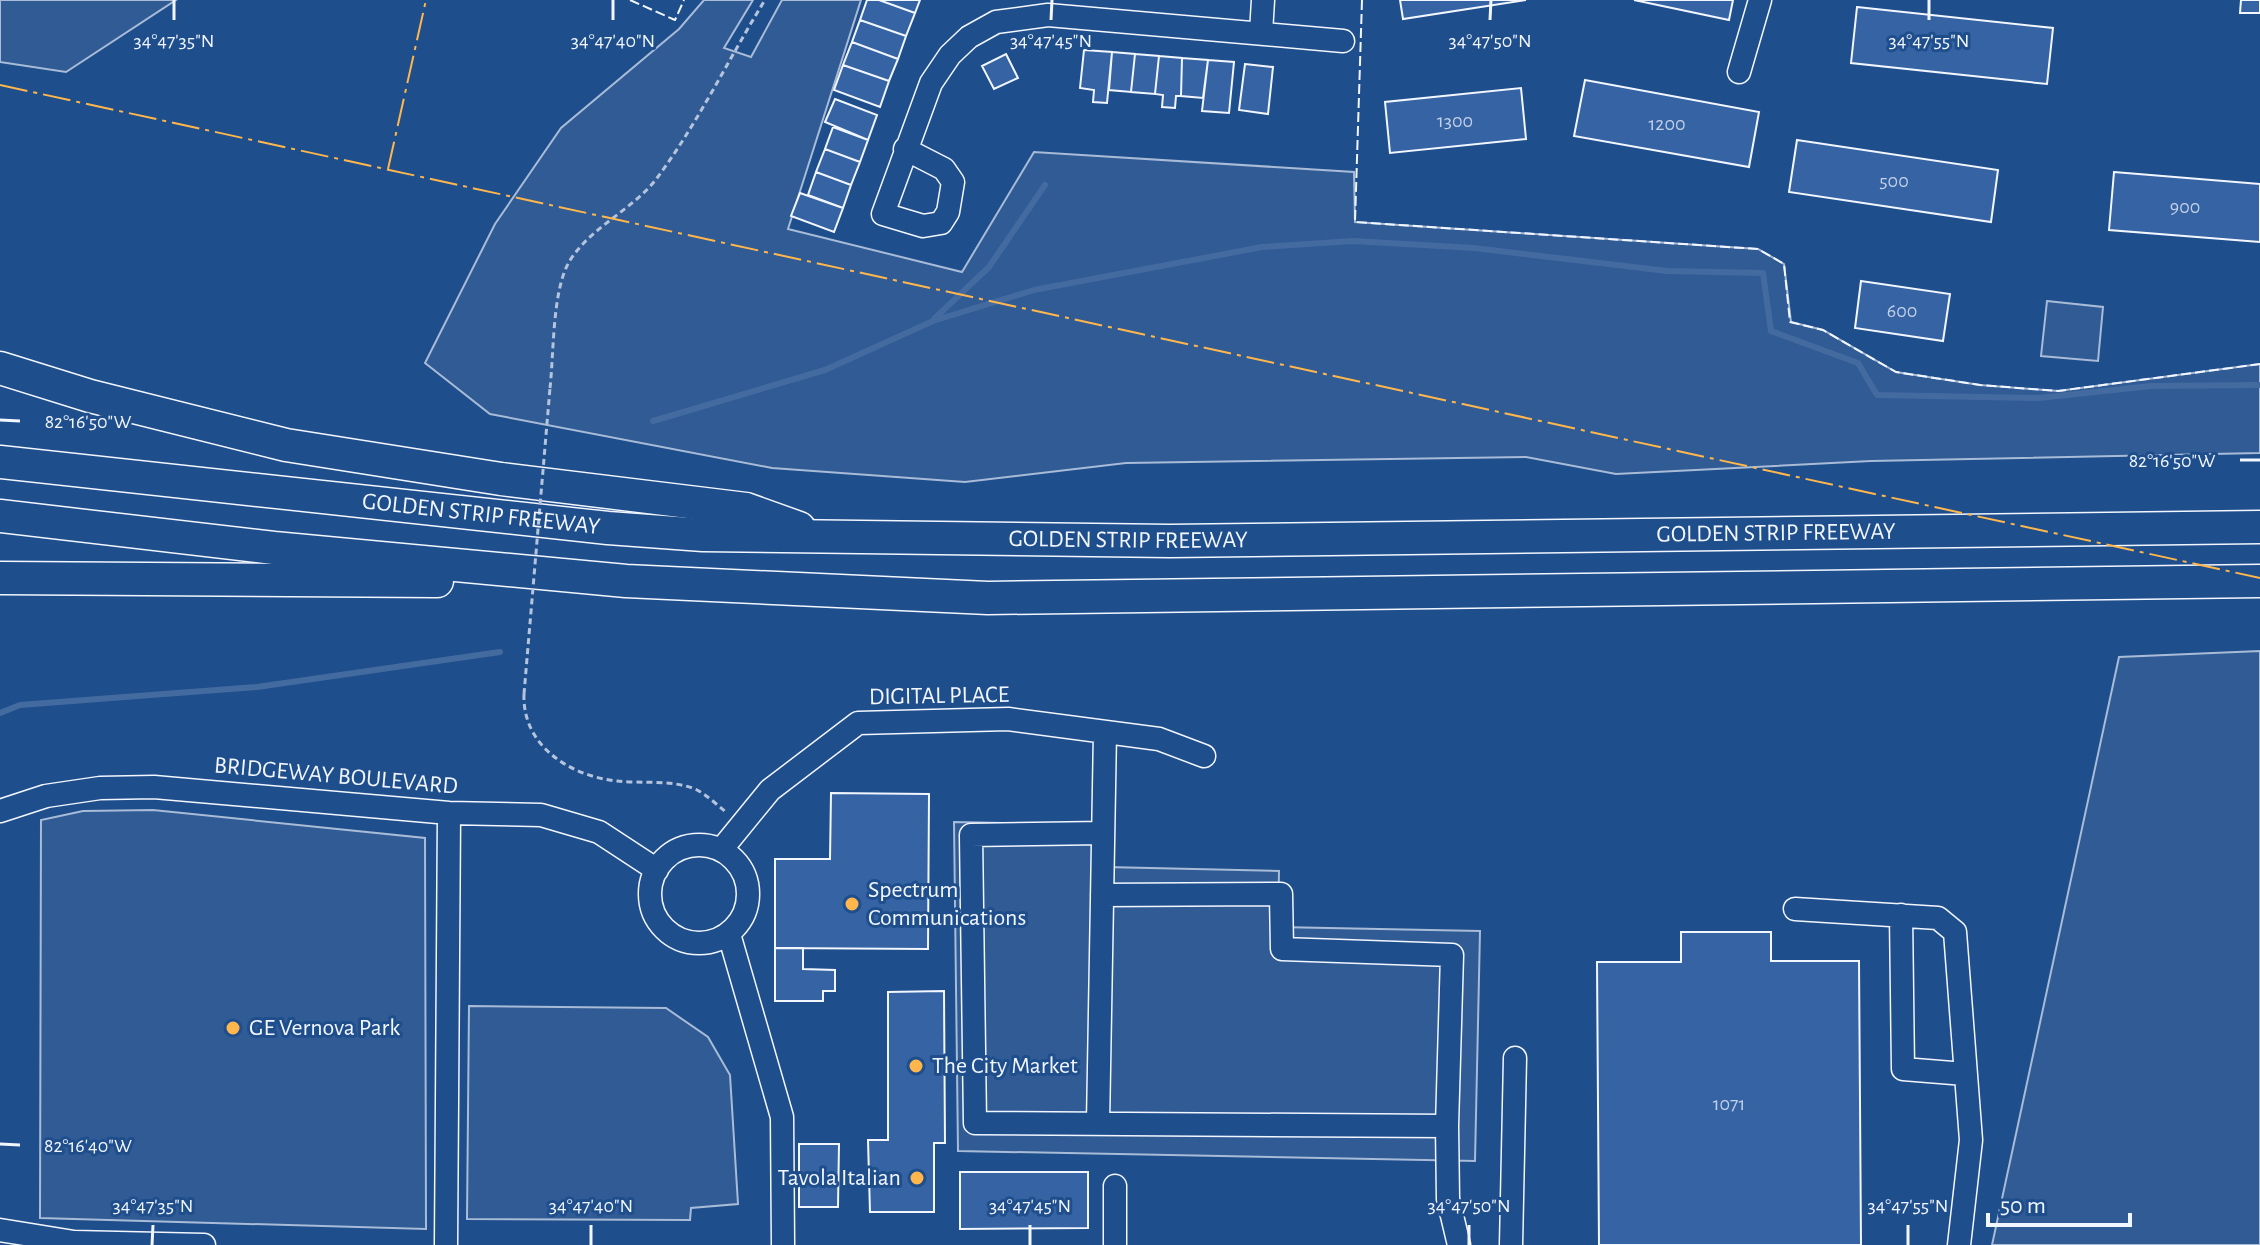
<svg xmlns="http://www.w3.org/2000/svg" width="2260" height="1245" font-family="'Alegreya Sans',sans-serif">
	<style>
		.built { fill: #305b95; stroke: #a8bbd7; stroke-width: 2 }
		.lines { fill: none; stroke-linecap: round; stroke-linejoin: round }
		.stream { stroke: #446ba0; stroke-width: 6 }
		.building { fill: #3563a3; stroke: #f2f6ff; stroke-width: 2 }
		.minor-casing { stroke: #f2f6ff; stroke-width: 25 }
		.highway-casing { stroke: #f2f6ff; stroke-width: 35 }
		.path { stroke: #b3c4dc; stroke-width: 3; stroke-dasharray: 6 4; stroke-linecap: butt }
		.minor { stroke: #1f4e8c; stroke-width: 22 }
		.highway { stroke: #1f4e8c; stroke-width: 32 }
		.path-bridge { stroke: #b3c4dc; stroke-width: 3; stroke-dasharray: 6 4; stroke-linecap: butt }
		.fence { stroke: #f2f6ff; stroke-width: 2; stroke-dasharray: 10 4; stroke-linecap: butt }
		.power { stroke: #ffb74d; stroke-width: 2; stroke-dasharray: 28 6 4 6; stroke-linecap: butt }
		.ticks { fill: none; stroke: #f2f6ff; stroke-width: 3 }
		.poi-dot { fill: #ffb74d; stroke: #1f4e8c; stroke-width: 3 }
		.labels { text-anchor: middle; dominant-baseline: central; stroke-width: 6; stroke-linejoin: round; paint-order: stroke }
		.number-label { font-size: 20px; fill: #c3d1e8 }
		.street-label { font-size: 24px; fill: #f2f6ff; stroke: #1f4e8c }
		.poi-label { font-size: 24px; fill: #f2f6ff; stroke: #1f4e8c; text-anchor: start }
		.ticks-label { font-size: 20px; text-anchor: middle; fill: #f2f6ff; stroke: #1f4e8c; stroke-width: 6; stroke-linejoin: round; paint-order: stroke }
	</style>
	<rect width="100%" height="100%" fill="#1f4e8c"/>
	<path class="built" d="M0,0H176L66,72L0,62Z
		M704,0H753L724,48L751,57L782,0H861L788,229L962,272L1034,152L1354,172L1355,222L1758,249L1784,264L1791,322L1823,330L1896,372L1980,385L2058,391L2260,364V453L1871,461L1616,474L1526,457L1126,463L965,482L772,468L490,414L425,363L495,224L561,128L679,29Z
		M2047,301L2103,307L2098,361L2041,356Z
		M2260,651V1245H1992L2119,657Z
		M153,810L425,838L426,1229L40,1218L41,820L83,811Z
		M954,822L1106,825V867L1279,871L1278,927L1480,931L1475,1161L958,1151Z
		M469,1006L666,1008L708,1037L730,1075L738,1204L691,1208L690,1220L467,1219Z"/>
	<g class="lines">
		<path class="stream" d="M935,318L989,267L1045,185
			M653,421L825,370L933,321L1034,290L1262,247L1353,241L1474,248L1667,271L1763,273L1771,331L1858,363L1877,395L2039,398L2151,386L2260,385
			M0,713L20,705L257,687L500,652"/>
	</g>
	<path class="building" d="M867,0H879L915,13L906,36L860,20Z
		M879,0H920L915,13Z
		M1400,0H1526L1403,19Z
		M1634,0H1733L1729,20Z
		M2241,0H2260V13H2240Z
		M1857,7L2053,28L2047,84L1851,63Z
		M860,20L906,36L898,59L852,42Z
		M852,42L898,59L889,81L843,65Z
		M1084,50L1112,52L1107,103L1093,102L1094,90L1080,88Z
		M1112,52L1135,54L1131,92L1109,90Z
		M1006,54L1018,78L994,89L982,66Z
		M1135,54L1159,56L1155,94L1131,92Z
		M1159,56L1182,58L1181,96H1176L1175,108L1162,107L1163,95L1155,94Z
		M1182,58L1208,60L1203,98L1181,96Z
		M1208,60L1234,62L1229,113L1202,111Z
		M1245,64L1273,67L1268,114L1239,110Z
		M843,65L889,81L880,107L834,90Z
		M1585,80L1759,112L1749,167L1574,136Z
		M1521,88L1526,139L1390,153L1385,102Z
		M835,99L877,115L868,140L825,122Z
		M833,127L868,140L860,162L825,149Z
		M1797,140L1998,170L1991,222L1789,192Z
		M825,149L860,162L851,185L816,172Z
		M816,172L851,185L843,208L808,195Z
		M2114,172L2260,184V242L2109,230Z
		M800,193L843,208L834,232L791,216Z
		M1861,281L1950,294L1943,341L1855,328Z
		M831,793L929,794L928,949L775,948V859H830Z
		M1681,932H1771V961H1859L1861,1245H1599L1597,962H1681Z
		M775,948H803V969L835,970V991H823V1001H775Z
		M944,991L945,1143H934V1212H870L868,1140H888V992Z
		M799,1144H839L838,1207H799Z
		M960,1172H1088V1228L960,1229Z"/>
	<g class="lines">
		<defs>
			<path id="minor" d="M1261,33L1263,0
				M1739,72L1760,0
				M905,149L944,169L953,182L948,212L941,223L923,226L883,214L931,83L950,55L969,37L996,22L1048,15L1343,41
				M0,811L46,796L100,788L154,787L449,813L541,815L599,832L657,870
				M650 894a49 49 0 1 1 98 0a49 49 0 1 1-98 0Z
				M721,850L770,790L858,723L1008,719L1159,739L1204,756
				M1102,895L1281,894L1282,949L1452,955L1447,1126L975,1123L971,835L1103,833
				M1795,909L1938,918L1955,932L1971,1140L1959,1245
				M1901,915L1903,1069L1965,1074
				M729,934L782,1117L783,1245
				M1098,1124L1105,732
				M1447,1126L1448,1199L1459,1245
				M0,1230L74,1242L204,1245
				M446,1245L449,813
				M1115,1245V1186
				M1511,1245L1515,1058"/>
			<g id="highway">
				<path d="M0,368L90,396L286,445L501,479L746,509L799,528"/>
				<path id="s1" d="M0,462L608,528L703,535L1170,541L2260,527"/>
				<path d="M0,516L274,548L626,581L988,598L2260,581"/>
				<path d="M0,578L437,581"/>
			</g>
		</defs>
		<use href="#minor" class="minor-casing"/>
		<use href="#highway" class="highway-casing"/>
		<path class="path" d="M550,388C554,353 552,292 569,262C590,227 633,210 657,178C698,123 729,58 765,0
			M524,694C522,745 569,776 617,781C642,784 673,779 697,790C707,795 717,805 726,812"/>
		<use href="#minor" class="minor"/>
		<use href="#highway" class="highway"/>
		<path class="path-bridge" d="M524,694L550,388"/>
		<path class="fence" d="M630,0L675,20L684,0
			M1362,0L1355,222L1758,249L1784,264L1790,322L1823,330L1896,372L1980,385L2058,391L2260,364"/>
		<path class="power" d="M0,85L2260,578
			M388,169L426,0"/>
	</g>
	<path class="ticks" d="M174,20V0M613,20V0M1051,20L1052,0M1490,20L1491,0M1929,20V0M0,420L20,421M2240,460H2260M0,1144L20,1145M152,1245L153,1225M591,1245V1225M1030,1245V1225M1469,1245V1225M1908,1245V1225"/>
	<g class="poi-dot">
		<circle cx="852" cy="904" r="8"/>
		<circle cx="233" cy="1028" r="8"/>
		<circle cx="916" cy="1066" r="8"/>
		<circle cx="917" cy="1178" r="8"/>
	</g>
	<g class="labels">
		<g class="number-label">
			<text x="1455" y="121">1300</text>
			<text x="1667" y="124">1200</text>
			<text x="1894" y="181">500</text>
			<text x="2185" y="207">900</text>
			<text x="1902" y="311">600</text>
			<text x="1729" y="1104">1071</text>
		</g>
		<g class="street-label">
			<text stroke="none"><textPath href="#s1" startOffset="484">GOLDEN STRIP FREEWAY</textPath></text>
			<text stroke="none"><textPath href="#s1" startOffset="1780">GOLDEN STRIP FREEWAY</textPath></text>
			<text stroke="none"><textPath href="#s1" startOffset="1132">GOLDEN STRIP FREEWAY</textPath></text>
			<text transform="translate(939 696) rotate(-1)">DIGITAL PLACE</text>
			<text transform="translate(336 776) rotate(5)">BRIDGEWAY BOULEVARD</text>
		</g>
		<g class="poi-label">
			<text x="868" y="890">Spectrum<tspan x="868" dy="28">Communications</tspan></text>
			<text x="249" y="1028">GE Vernova Park</text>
			<text x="932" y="1066">The City Market</text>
			<text x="901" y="1178" text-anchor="end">Tavola Italian</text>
		</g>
	</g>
	<g class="ticks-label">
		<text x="174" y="47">34°47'35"N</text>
		<text x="613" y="47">34°47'40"N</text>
		<text x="1051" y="47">34°47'45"N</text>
		<text x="1490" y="47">34°47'50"N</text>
		<text x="1929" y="47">34°47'55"N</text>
		<text x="88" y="428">82°16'50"W</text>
		<text x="2172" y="467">82°16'50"W</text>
		<text x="88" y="1152">82°16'40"W</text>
		<text x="153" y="1212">34°47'35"N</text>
		<text x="591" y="1212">34°47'40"N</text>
		<text x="1030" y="1212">34°47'45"N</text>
		<text x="1469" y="1212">34°47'50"N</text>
		<text x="1908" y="1212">34°47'55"N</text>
	</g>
	<path d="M1988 1213v12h142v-12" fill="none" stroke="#f2f6ff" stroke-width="4"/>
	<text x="2000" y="1213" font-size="24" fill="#f2f6ff" stroke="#1f4e8c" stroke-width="6" paint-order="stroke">50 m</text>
</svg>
